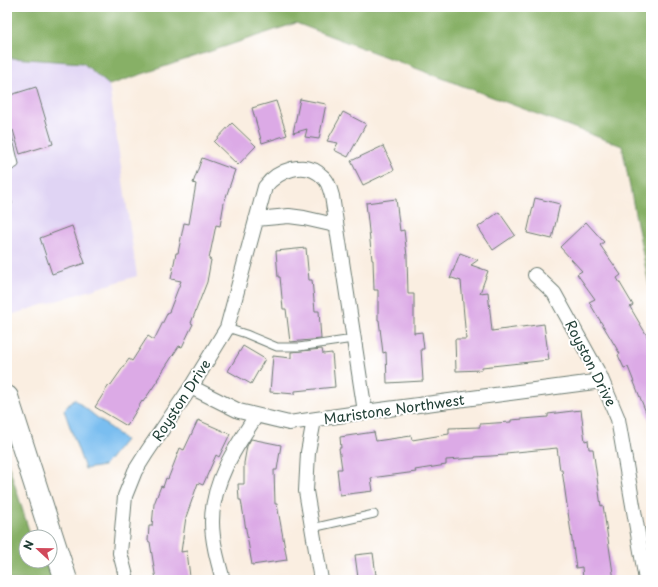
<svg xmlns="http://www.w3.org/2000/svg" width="658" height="587" font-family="'Playpen Sans',sans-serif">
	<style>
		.built { fill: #e0d4f4 }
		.forest { fill: #87b066; stroke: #53764d }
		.water { fill: #7abef0; stroke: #4c7e92 }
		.building { fill: #dcaae6 }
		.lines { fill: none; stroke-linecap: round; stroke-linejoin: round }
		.service-casing { stroke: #6c7b71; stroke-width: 9 }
		.minor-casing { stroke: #6c7b71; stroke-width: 16 }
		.primary-casing { stroke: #6c7b71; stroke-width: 24 }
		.service { stroke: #fff; stroke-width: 7 }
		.minor { stroke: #fff; stroke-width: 14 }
		.primary { stroke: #fff; stroke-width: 22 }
		.labels { text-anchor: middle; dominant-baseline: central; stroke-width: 4; stroke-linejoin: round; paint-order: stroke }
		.street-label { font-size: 14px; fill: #1f3d34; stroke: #fff }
	</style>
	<rect width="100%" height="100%" fill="#fff"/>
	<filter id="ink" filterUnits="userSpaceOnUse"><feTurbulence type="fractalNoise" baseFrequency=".025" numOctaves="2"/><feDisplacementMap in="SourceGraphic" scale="8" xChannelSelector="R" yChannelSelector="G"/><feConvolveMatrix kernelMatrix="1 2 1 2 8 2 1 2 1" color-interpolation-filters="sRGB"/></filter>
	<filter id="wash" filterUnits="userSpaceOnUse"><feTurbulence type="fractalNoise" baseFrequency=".012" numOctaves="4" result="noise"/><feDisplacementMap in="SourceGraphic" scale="16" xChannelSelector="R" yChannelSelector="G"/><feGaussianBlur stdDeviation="0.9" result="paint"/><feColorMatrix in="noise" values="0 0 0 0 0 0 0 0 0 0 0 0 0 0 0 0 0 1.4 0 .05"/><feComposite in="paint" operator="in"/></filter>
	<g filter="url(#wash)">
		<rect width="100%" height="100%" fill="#faeee1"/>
		<path class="built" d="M12,58L83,63L109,85L137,276L7,316V59Z"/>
		<path class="forest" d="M7,7H651V296L622,146L296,23L109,85L83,63L12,58L7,59Z
			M7,460L31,537H26V561H50L61,580H7Z"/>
		<path class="water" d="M74,399L125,440L104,466L85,469L64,410Z"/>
		<g id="blocks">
			<path class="building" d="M36,87L53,144L20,154L13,130L12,131L10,128L7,127V96Z
				M300,99L326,104L319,139L305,137L307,129L293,133Z
				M276,101L287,135L262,143L252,108Z
				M343,112L366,124L348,157L334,150L338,143L327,141Z
				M232,123L256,146L238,165L214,142Z
				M383,146L394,170L363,185L351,161Z
				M202,158L235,170L224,203L220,226L216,225L209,259L211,260L207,282L191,323L193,324L182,347L179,346L157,380H158L143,402L142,401L127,426L95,407L109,385L110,386L129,359L132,361L148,336L154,340L168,312H169L181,281L171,279L176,253H178L184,223L189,224L196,184L193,183Z
				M535,198L560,204L552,239L527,233Z
				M396,199L400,231L404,230L407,256L408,294H414V333L422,332L424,349H421L423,381L387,383L386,352L383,353L379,320H378V290H374L373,260H372L366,203Z
				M499,212L515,235L493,250L478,227Z
				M586,222L604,242L600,245L621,275L617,278L633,305L630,307L646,334L651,344V425L628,367L624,368L618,355L620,354L589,302L595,299L577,274L582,271L560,247Z
				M72,226L85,263L52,274L40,238Z
				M306,248L309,280H312L315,311H319L321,339L290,342L286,309H283L280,277H278L276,251Z
				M460,253L478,260L471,265L488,271L480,293L488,292L492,331L544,324L549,360L482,367V370L456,371L455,339H466L461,281L452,278L450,279Z
				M243,346L265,359L251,384L228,371Z
				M322,349L323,354L332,353L335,387L295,391V394L270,392L273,356L291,358V352Z
				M581,410L585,441L588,440L589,449H593L601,506L603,505L614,580H583L582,567L576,568L562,470H560L557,448L506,453L507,455L475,457V458L446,460V465L415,470L416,472L371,478L373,491L340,495L337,469H342L339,448H341L340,437L374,432L376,441L411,436L412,440L449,434V428L480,427V424L511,422V420L548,417V414Z
				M198,420L230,434L219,457L216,455L203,485L198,483L186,517L181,552L187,551L190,577L171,580H156L150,542L148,541L149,526H152L154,504L161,486L163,487L166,478L168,479L180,448L184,450Z
				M251,439L281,445L277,470H274L275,504H277L287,560L252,565L241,500H239L238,484H244V463L247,446Z
				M373,553L376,575L358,578L355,555Z"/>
		</g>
	</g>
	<g filter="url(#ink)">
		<use href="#blocks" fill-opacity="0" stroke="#6c7b71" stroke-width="1"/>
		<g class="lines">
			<defs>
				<path id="service" d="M7,132L15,164L7,168
					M7,203H8
					M227,328L246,334L277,347H299L353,339
					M312,528L374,514"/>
				<path id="minor" d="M256,219L289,216L304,218L335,225
					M535,275L554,293L600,376L618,419L646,580
					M191,387L239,411L289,423L365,412L602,381
					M314,420L308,452L306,491L321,580
					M127,580L120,553L125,496L135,471L147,452L191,387L227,328L265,187C278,170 306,159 323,177C325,179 327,181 328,184C330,188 331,193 332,196L365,412
					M223,580C218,562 212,541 212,522C212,482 235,448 256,416"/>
				<path id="primary" d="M7,397L66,580"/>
			</defs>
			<use href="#service" class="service-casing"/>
			<use href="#minor" class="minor-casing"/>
			<use href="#primary" class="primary-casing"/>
			<use href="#service" class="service"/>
			<use href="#minor" class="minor"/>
			<use href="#primary" class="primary"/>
		</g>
	</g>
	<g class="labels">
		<g class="street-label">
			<text transform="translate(591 363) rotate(63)">Royston Drive</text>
			<text transform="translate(181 400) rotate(-57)">Royston Drive</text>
			<text transform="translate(394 409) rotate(-8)">Maristone Northwest</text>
		</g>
	</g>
	<rect width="658" height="587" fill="none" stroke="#fff" stroke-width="24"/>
	<g transform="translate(38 549) rotate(292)"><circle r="19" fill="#ffffff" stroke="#a5b1ae"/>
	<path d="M0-3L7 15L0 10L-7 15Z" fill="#d1495b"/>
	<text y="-6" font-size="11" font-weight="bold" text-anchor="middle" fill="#1f3d34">N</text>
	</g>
</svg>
